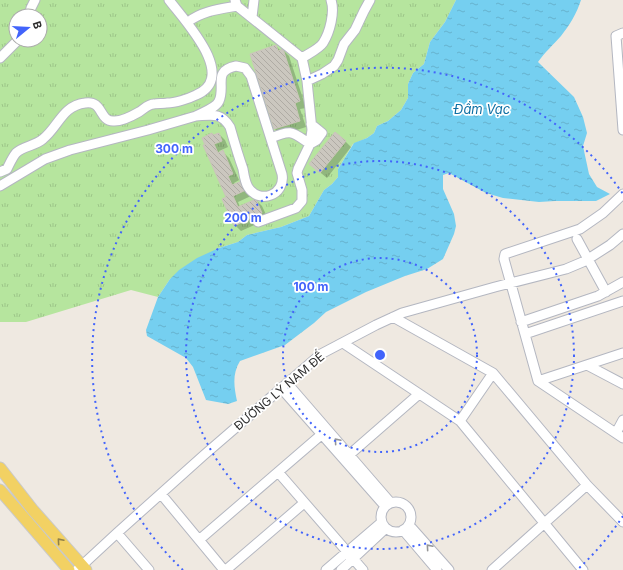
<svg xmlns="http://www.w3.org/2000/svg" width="623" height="570" font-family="Inter,sans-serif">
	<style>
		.grass { fill: url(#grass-tufts); fill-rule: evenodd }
		.water { fill: url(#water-ripples) }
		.shadow { fill: #0003 }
		.building { fill: url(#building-back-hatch); stroke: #cbc5ba }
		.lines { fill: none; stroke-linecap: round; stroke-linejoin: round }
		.minor-casing { stroke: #b4b7c1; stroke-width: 11 }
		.major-casing { stroke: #c9c9c9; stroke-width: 13 }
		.minor { stroke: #fff; stroke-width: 9 }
		.major { stroke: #f2d163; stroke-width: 11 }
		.oneway { stroke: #969696 }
		.oneway2 { stroke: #908048 }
		.ring { fill: none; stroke: #4264fb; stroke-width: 2; stroke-dasharray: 2 4 }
		.labels { text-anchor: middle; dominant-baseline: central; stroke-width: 3.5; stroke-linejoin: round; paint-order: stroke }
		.street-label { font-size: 12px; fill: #2e2e2e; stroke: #fff }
		.water-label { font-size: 13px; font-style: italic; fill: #0d6fa3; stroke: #fff }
		.centre { fill: #4264fb; stroke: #fff; stroke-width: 2 }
		.ring-label { font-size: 12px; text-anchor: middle; font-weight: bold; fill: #4264fb; stroke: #fff; stroke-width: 3.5; stroke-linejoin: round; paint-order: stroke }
	</style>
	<defs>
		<pattern id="grass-tufts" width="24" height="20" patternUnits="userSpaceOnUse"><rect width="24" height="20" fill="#b6e59e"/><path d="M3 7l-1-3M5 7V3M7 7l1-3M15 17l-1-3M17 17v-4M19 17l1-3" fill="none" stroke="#9dc588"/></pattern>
		<pattern id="water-ripples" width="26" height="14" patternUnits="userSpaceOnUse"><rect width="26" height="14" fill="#75cff0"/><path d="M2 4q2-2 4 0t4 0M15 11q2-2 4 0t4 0" fill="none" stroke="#66b2ce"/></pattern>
		<pattern id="building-back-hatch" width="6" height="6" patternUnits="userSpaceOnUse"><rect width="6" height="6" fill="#cbc7bf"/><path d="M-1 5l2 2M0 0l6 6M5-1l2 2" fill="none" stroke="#afaba4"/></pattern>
	</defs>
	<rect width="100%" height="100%" fill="#efe9e1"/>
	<path class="grass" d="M0,0H456L445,22L430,42L424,64L413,73L408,84V98L401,110L388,121L377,126L374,133L367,138L353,144L338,169V177L332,184L324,190L309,216L281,227L247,235L238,242L219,248L170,279L158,297L131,290L26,322H0ZM16,16H40V40H16Z"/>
	<path class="water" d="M456,0H581C577,13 569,26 561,36C553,45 545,52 538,62L574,97L583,117L587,133L583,146L589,174L597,187L610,194L596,201H555L539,202L503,198L486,193L449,173L443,175V189L454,214L456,226L454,234L443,259L427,269L405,276L366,292L326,312L314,323L285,345L240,361C232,374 234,387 237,401L228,404L206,400L193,367L186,358L147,336L146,330L158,297L170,279L179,270L197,258L219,248L238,242L247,235L281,227L309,216L324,190L332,184L338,177V169L354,143L367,138L374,133L377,126L388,121L401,110L408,98V84L413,73L424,64L430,42L445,22Z"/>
	<path class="shadow" d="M276,46L281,51L283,50L289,56L306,108L300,109L306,127L281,135L275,129L251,54Z
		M219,134L225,140L228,147L219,151L220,153L223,152L229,158L239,180L234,183L235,185L242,182L251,196L238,202L240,207L256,200L262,206L268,219L241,231L235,225L228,198L204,146L214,136Z
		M345,141L351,147L327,178L316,169Z"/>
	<path class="building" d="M276,45L278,51L283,49L300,101L295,103L300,121L274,129L250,54Z
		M335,132L346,141L320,173L309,164Z
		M212,133L213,135L219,133L222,141L214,144L218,153L223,150L233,174L228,176L232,185L242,181L246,190L233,196L238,207L256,199L262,213L234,226L222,199L226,197L203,145H205L202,138Z"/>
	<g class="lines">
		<defs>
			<path id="minor" d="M235,0L237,6L302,58L307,81L312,130L310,144L298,169L297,173L302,190V201L296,208L258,222
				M29,16L31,8L35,0
				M252,17L254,0
				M188,22C202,11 220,9 237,6
				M623,33L616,36L623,130
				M0,58L18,40
				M302,58C308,54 319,49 323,43C330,32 335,12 331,0
				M236,66L245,68L251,76L282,174C286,195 259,205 248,187C245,182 244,175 243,169C238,155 234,141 230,127C221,112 212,115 196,116C203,112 216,108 219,101C226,86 212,71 236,66Z
				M307,81L322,74L334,66L338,60L344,44L355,30L364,11L370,0
				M271,138C292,129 292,132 310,144L317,140L322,133L311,124
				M0,172L7,169C10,163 12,158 16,153C23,146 35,146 43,139C59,126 62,106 85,103C103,100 99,121 113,121C121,122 132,116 139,112C144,109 148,104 154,104C158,103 163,104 167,103C175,103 188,99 196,95C239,77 184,20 169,0
				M0,186L45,159L70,150L148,130L196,116
				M623,194L603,213L580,229L505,254L504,259L538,381L623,438
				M577,239L606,292
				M393,317L493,373L587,485L623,522
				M521,322L598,296L623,282
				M525,334L623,301
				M343,343L460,421L583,570
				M587,365L623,384
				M538,381L623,353
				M287,383L390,502
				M281,388L385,506
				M460,421L493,373
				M616,433L623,420
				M349,455L419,394
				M278,472L363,570
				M161,494L224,570
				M381 517a15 15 0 1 1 30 0a15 15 0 1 1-30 0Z
				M409,525L449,570
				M403,530L437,570
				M117,533L149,570
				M199,540L321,435
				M77,570L117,533L204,455L321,354L376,325L402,313L495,287L566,269L585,261L610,245L623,234
				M226,570L304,503
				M326,570L382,522
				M341,570L386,528
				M492,570L587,485"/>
			<path id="major" d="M0,468L32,509L86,570
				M0,490L69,570"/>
		</defs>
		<use href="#minor" class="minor-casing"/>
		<use href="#major" class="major-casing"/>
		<use href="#minor" class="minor"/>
		<use href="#major" class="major"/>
	</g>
	<defs><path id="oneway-chevron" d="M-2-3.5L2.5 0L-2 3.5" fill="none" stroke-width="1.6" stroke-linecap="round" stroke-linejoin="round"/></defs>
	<g class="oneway">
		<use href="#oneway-chevron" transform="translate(337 441) rotate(-131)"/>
		<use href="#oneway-chevron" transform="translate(429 547) rotate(-131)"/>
	</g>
	<use class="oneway2" href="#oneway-chevron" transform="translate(60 541) rotate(-131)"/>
	<g class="ring">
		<circle cx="380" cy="355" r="97"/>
		<circle cx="380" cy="355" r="194"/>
		<path d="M623 516A291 291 0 0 1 577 570M183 570A291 291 0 1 1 623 194"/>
	</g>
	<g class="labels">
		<g class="street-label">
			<text transform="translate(279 391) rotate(-40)">ĐƯỜNG LÝ NAM ĐẾ</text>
		</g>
		<g class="water-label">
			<text x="482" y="109">Đầm Vạc</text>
		</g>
	</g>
	<circle cx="380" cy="355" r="6" class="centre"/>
	<g class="ring-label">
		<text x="174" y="153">300 m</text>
		<text x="243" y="222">200 m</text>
		<text x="311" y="291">100 m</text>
	</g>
	<g transform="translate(28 28) rotate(72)"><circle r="19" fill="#ffffff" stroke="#ababab"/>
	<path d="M0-3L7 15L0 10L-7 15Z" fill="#4264fb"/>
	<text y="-6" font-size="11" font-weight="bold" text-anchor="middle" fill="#2e2e2e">B</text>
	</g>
</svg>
